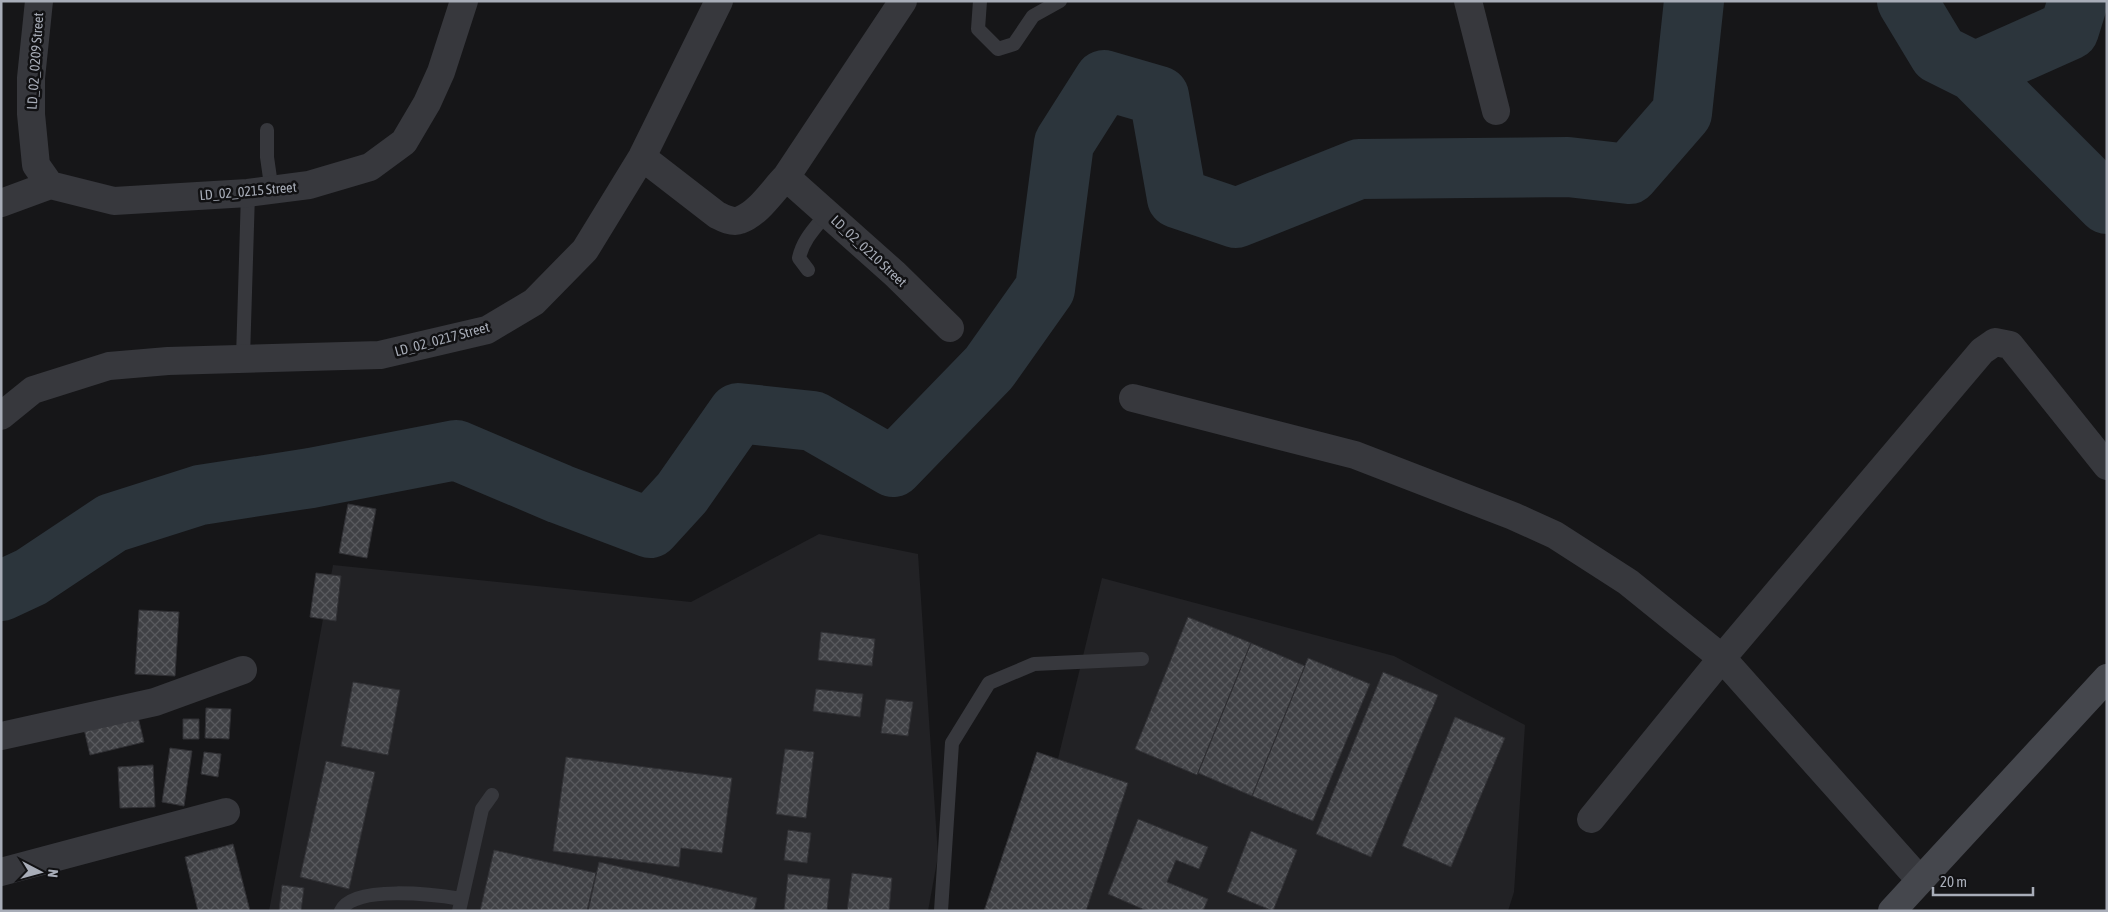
<svg xmlns="http://www.w3.org/2000/svg" width="2108" height="912" font-family="'Asap Condensed',sans-serif">
	<style>
		.built { fill: #222225 }
		.lines { fill: none; stroke-linecap: round; stroke-linejoin: round }
		.river { stroke: #2c353c; stroke-width: 60 }
		.building { fill: url(#building-cross-hatch); stroke: #303034 }
		.service { stroke: #37383d; stroke-width: 14 }
		.minor { stroke: #37383d; stroke-width: 28 }
		.secondary { stroke: #45474d; stroke-width: 28 }
		.labels { text-anchor: middle; dominant-baseline: central; stroke-width: 5; stroke-linejoin: round; paint-order: stroke }
		.street-label { font-size: 14px; fill: #a8adb8; stroke: #111113 }
	</style>
	<defs>
		<pattern id="building-cross-hatch" width="8" height="8" patternUnits="userSpaceOnUse" patternTransform="scale(1.25)"><rect width="8" height="8" fill="#404145"/><path d="M0 0l8 8M0 8l8-8" fill="none" stroke="#595a5e"/></pattern>
	</defs>
	<rect width="100%" height="100%" fill="#161618"/>
	<path class="built" d="M819,534L918,554L938,856L928,911H269L333,565L691,602Z
		M1102,578L1394,656L1525,725L1514,892L1508,911H1018L1045,812Z"/>
	<g class="lines">
		<path class="river" d="M1907,1L1939,54L1975,72L2069,30L2078,1
			M1975,72L2107,204
			M1,591L31,577L112,523L200,495L311,478L456,450L560,494L650,528L682,493L738,413L813,421L893,467L989,368L1045,289L1064,143L1104,80L1159,96L1177,198L1236,218L1359,169L1568,167L1629,174L1682,113L1694,1"/>
	</g>
	<path class="building" d="M348,504L376,509L367,558L339,553Z
		M316,573L341,576L336,621L310,617Z
		M139,610L179,612L175,676L135,674Z
		M1188,617L1251,643L1197,775L1135,749Z
		M821,632L875,639L872,666L818,660Z
		M1251,643L1305,666L1252,796L1198,773Z
		M1308,658L1370,684L1313,821L1252,796Z
		M1383,672L1438,695L1371,857L1316,834Z
		M353,682L400,690L388,755L341,746Z
		M816,689L863,694L860,717L813,711Z
		M886,699L913,702L908,736L881,733Z
		M206,708L231,709L229,739L205,738Z
		M138,717L144,742L90,755L84,729Z
		M1455,717L1505,738L1451,867L1402,846Z
		M183,719H199V739H183Z
		M170,748L192,751L184,806L162,802Z
		M785,749L814,752L806,818L776,814Z
		M204,752L221,754L218,777L201,774Z
		M1037,752L1128,783L1086,911H984Z
		M566,757L732,778L722,853L681,848L679,867L553,851Z
		M326,761L375,772L349,889L300,877Z
		M153,765L155,807L120,808L118,767Z
		M1138,819L1208,847L1199,869L1176,860L1167,882L1208,899L1203,911H1147L1108,894Z
		M788,830L811,833L807,863L784,860Z
		M1251,831L1297,850L1273,911L1227,892Z
		M233,844L250,911H198L185,857Z
		M494,850L596,873L587,911H480Z
		M599,862L757,898L754,911H588Z
		M852,873L892,878L889,911H847Z
		M788,874L830,879L827,911H784Z
		M282,885L304,888L301,911H279Z"/>
	<g class="lines">
		<path class="service" d="M980,1L978,29L998,49L1014,44L1033,16L1060,1
			M267,130V157L272,192
			M808,270L799,258C803,239 816,227 827,213
			M243,358L248,193
			M341,911C352,884 438,895 461,899
			M459,911L482,809L492,795
			M941,911L952,743L989,683L1034,664L1142,659"/>
		<path class="minor" d="M39,1L31,78V114L36,165L50,185
			M903,1L786,177L895,274L950,328
			M1468,1L1496,111
			M642,157L717,215C723,218 733,223 740,220C758,214 773,190 786,177
			M50,185L114,201L248,193L309,185L370,167L404,142L427,103L441,72L464,1
			M1,203L50,185
			M1133,398L1355,455L1513,516L1555,535L1628,582L1722,658L1920,880
			M1,416L33,390L109,366L168,361L380,355L487,330L534,302L585,250L642,157L719,1
			M1,736L155,702L243,670
			M1591,819L1722,658L1982,351L1995,342L2010,345L2107,466
			M1,872L226,812"/>
		<path class="secondary" d="M1892,911L2107,678"/>
	</g>
	<g class="labels">
		<g class="street-label">
			<text transform="translate(35 61) rotate(-86)">LD_02_0209 Street</text>
			<text transform="translate(248 191) rotate(-5)">LD_02_0215 Street</text>
			<text transform="translate(869 251) rotate(43)">LD_02_0210 Street</text>
			<text transform="translate(442 339) rotate(-15)">LD_02_0217 Street</text>
		</g>
	</g>
	<rect width="2108" height="912" fill="none" stroke="#a8adb8" stroke-width="5"/>
	<g transform="translate(40 872) rotate(96)" stroke="#111113" stroke-width="4" paint-order="stroke">
	<path d="M0-4L9 19L0 12L-9 19Z" fill="#a8adb8"/>
	<text y="-8" font-size="14" font-weight="bold" text-anchor="middle" fill="#a8adb8">N</text>
	</g>
	<path d="M1933 887v8h100v-8" fill="none" stroke="#a8adb8" stroke-width="2.5"/>
	<text x="1940" y="887" font-size="15" fill="#a8adb8" stroke="#111113" stroke-width="4" paint-order="stroke">20 m</text>
</svg>
